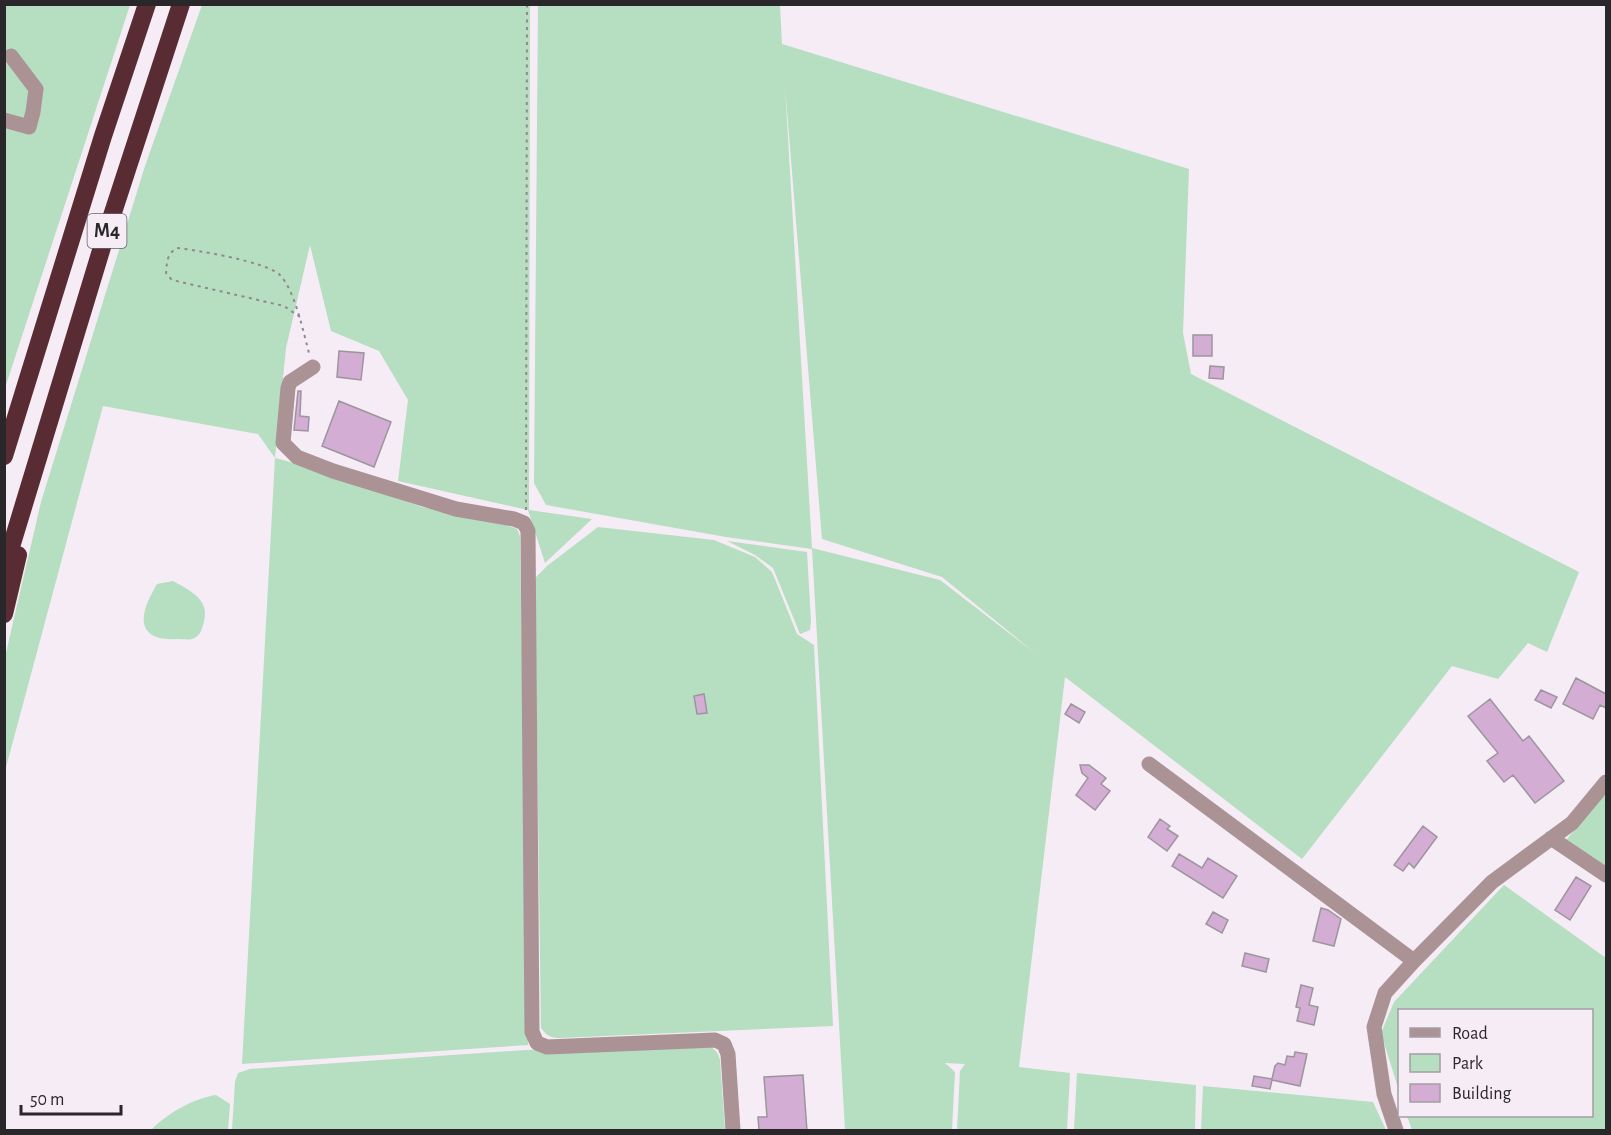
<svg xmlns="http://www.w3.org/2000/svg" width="1611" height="1135" font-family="'Alegreya Sans',sans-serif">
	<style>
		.green { fill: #b6dec0; fill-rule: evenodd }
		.building { fill: #d3add3; stroke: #9d959d; stroke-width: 1.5 }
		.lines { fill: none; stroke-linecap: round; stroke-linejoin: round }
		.path { stroke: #8f898f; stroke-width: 2; stroke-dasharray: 3 4.5; stroke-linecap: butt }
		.minor { stroke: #ab9295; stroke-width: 15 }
		.highway { stroke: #592c33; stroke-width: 18 }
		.labels { text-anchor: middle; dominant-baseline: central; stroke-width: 4.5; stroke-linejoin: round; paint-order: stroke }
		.shield { fill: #f5ecf5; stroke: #676267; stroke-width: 1.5 }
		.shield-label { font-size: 20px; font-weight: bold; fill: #2a272a }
	</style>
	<rect width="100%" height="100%" fill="#f5ecf5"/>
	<path class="green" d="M5,5H130L5,388Z
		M202,5H530L529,510L592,519L545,563L528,510L398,481L408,400L379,351L331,331L310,245L286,348L275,458L309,467L422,507L504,524L517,529L520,536L528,1045L242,1064L275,458L258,434L103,406L5,771V657L41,502L145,166Z
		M538,5H780L782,44L1189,169L1183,333L1191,374L1579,572L1547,652L1528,643L1498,679L1452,666L1302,859L1065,677L1019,1067L1070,1073L1067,1130H957L960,1071L965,1064L945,1063L955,1072L952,1130H845L812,549L726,537L546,505L534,483ZM785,86L822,539L942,577L1035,653L940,580L812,548Z
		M598,527L714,540L755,557L772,572L797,634L814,645L833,1026L560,1038C551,1038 547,1036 541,1028L535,584L536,577L547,566Z
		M727,541L807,552L811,621L810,630L800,634L773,568L755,555Z
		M173,581C189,590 210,599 204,621C203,626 201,634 196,637C191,641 184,639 178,639C166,640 147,639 144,623C142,610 151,595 157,584Z
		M1604,795L1606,797V867L1566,840Z
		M1504,885L1606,958V1130H1412L1407,1116H1592V1010H1400L1399,1091L1381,1033L1394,1002Z
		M708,1046C715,1049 718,1052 720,1060L725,1130H232L235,1082L238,1073L250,1069L526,1050Z
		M1077,1073L1196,1085L1195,1130H1074Z
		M1203,1086L1373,1102L1386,1130H1201Z
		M216,1095L230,1104L228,1130H151C168,1113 192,1099 216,1095Z"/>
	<path class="building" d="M1193,335H1212V356H1193Z
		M339,351L364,353L361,380L337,377Z
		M1210,366L1224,367L1223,379L1209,378Z
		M298,391H301L300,416L309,417L308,431L294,430Z
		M339,401L391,422L374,467L322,446Z
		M1576,678L1606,694V708L1600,705L1593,719L1563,704Z
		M1541,690L1557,697L1551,708L1535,700Z
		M704,694L707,713L697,714L694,696Z
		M1490,699L1523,741L1529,736L1564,781L1535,803L1513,775L1504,782L1487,761L1498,753L1468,716Z
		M1071,704L1085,712L1079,723L1065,714Z
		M1080,765H1089L1106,778L1101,784L1110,791L1095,810L1076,795L1088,778L1082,773Z
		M1160,819L1170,826L1167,829L1178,836L1167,851L1148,837Z
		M1423,826L1437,837L1414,868L1409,863L1403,871L1394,865Z
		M1179,854L1202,868L1208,858L1237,876L1223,898L1172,866Z
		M1576,877L1591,886L1570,920L1555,910Z
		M1321,908L1328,910L1341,919L1334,946L1313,941Z
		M1213,912L1228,920L1222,933L1206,924Z
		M1245,953L1269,959L1266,972L1242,966Z
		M1301,985L1313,988L1309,1005L1318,1007L1314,1025L1297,1021L1300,1008L1296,1007Z
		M1295,1052L1307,1054L1300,1086L1272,1080L1270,1089L1252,1086L1254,1076L1272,1079L1275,1066L1278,1063L1285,1065L1287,1056L1294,1057Z
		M803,1075L807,1131H759L758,1117H767L764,1077Z"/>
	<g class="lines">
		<path class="path" d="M300,317L284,306L172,280L166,273C167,261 167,254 177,248C197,250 267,262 280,275C295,291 303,331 309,353
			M526,510L527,4"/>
		<path class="minor" d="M11,56L36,89L33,112L29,127
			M4,120L29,127
			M313,367L290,382L288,388L283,443L297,457L333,471L456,509L514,519L524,523L528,531L532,1032L537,1043L547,1047L715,1040L724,1044L728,1054L733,1130
			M1149,764L1414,961
			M1551,838L1606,875
			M1396,1130L1384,1094L1374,1027L1385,993L1414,961L1492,882L1572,823L1606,782"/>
		<path class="highway" d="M4,456L103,136L147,4
			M4,570L106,234L181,4
			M4,614L18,555"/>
	</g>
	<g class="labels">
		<rect class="shield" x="87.5" y="214" width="39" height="34" rx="4.5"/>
		<g class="shield-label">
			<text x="107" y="231">M4</text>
		</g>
	</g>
	<rect width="1611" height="1135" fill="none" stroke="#2a272a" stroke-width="12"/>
	<rect x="1398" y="1009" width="195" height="108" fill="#f5ecf5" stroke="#a49da4" stroke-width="1.5"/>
	<rect x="1410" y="1028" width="30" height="9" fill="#ab9295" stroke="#a49da4" stroke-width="1.5"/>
	<text x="1452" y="1039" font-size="18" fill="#2a272a">Road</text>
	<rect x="1410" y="1054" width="30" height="18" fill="#b6dec0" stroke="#a49da4" stroke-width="1.5"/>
	<text x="1452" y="1069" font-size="18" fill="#2a272a">Park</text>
	<rect x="1410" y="1084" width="30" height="18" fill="#d3add3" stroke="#a49da4" stroke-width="1.5"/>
	<text x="1452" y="1099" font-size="18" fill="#2a272a">Building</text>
	<path d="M21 1105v9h100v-9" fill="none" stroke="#2a272a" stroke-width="3"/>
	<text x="30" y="1105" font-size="18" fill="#2a272a" stroke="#f5ecf5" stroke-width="4.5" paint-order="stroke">50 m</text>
</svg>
